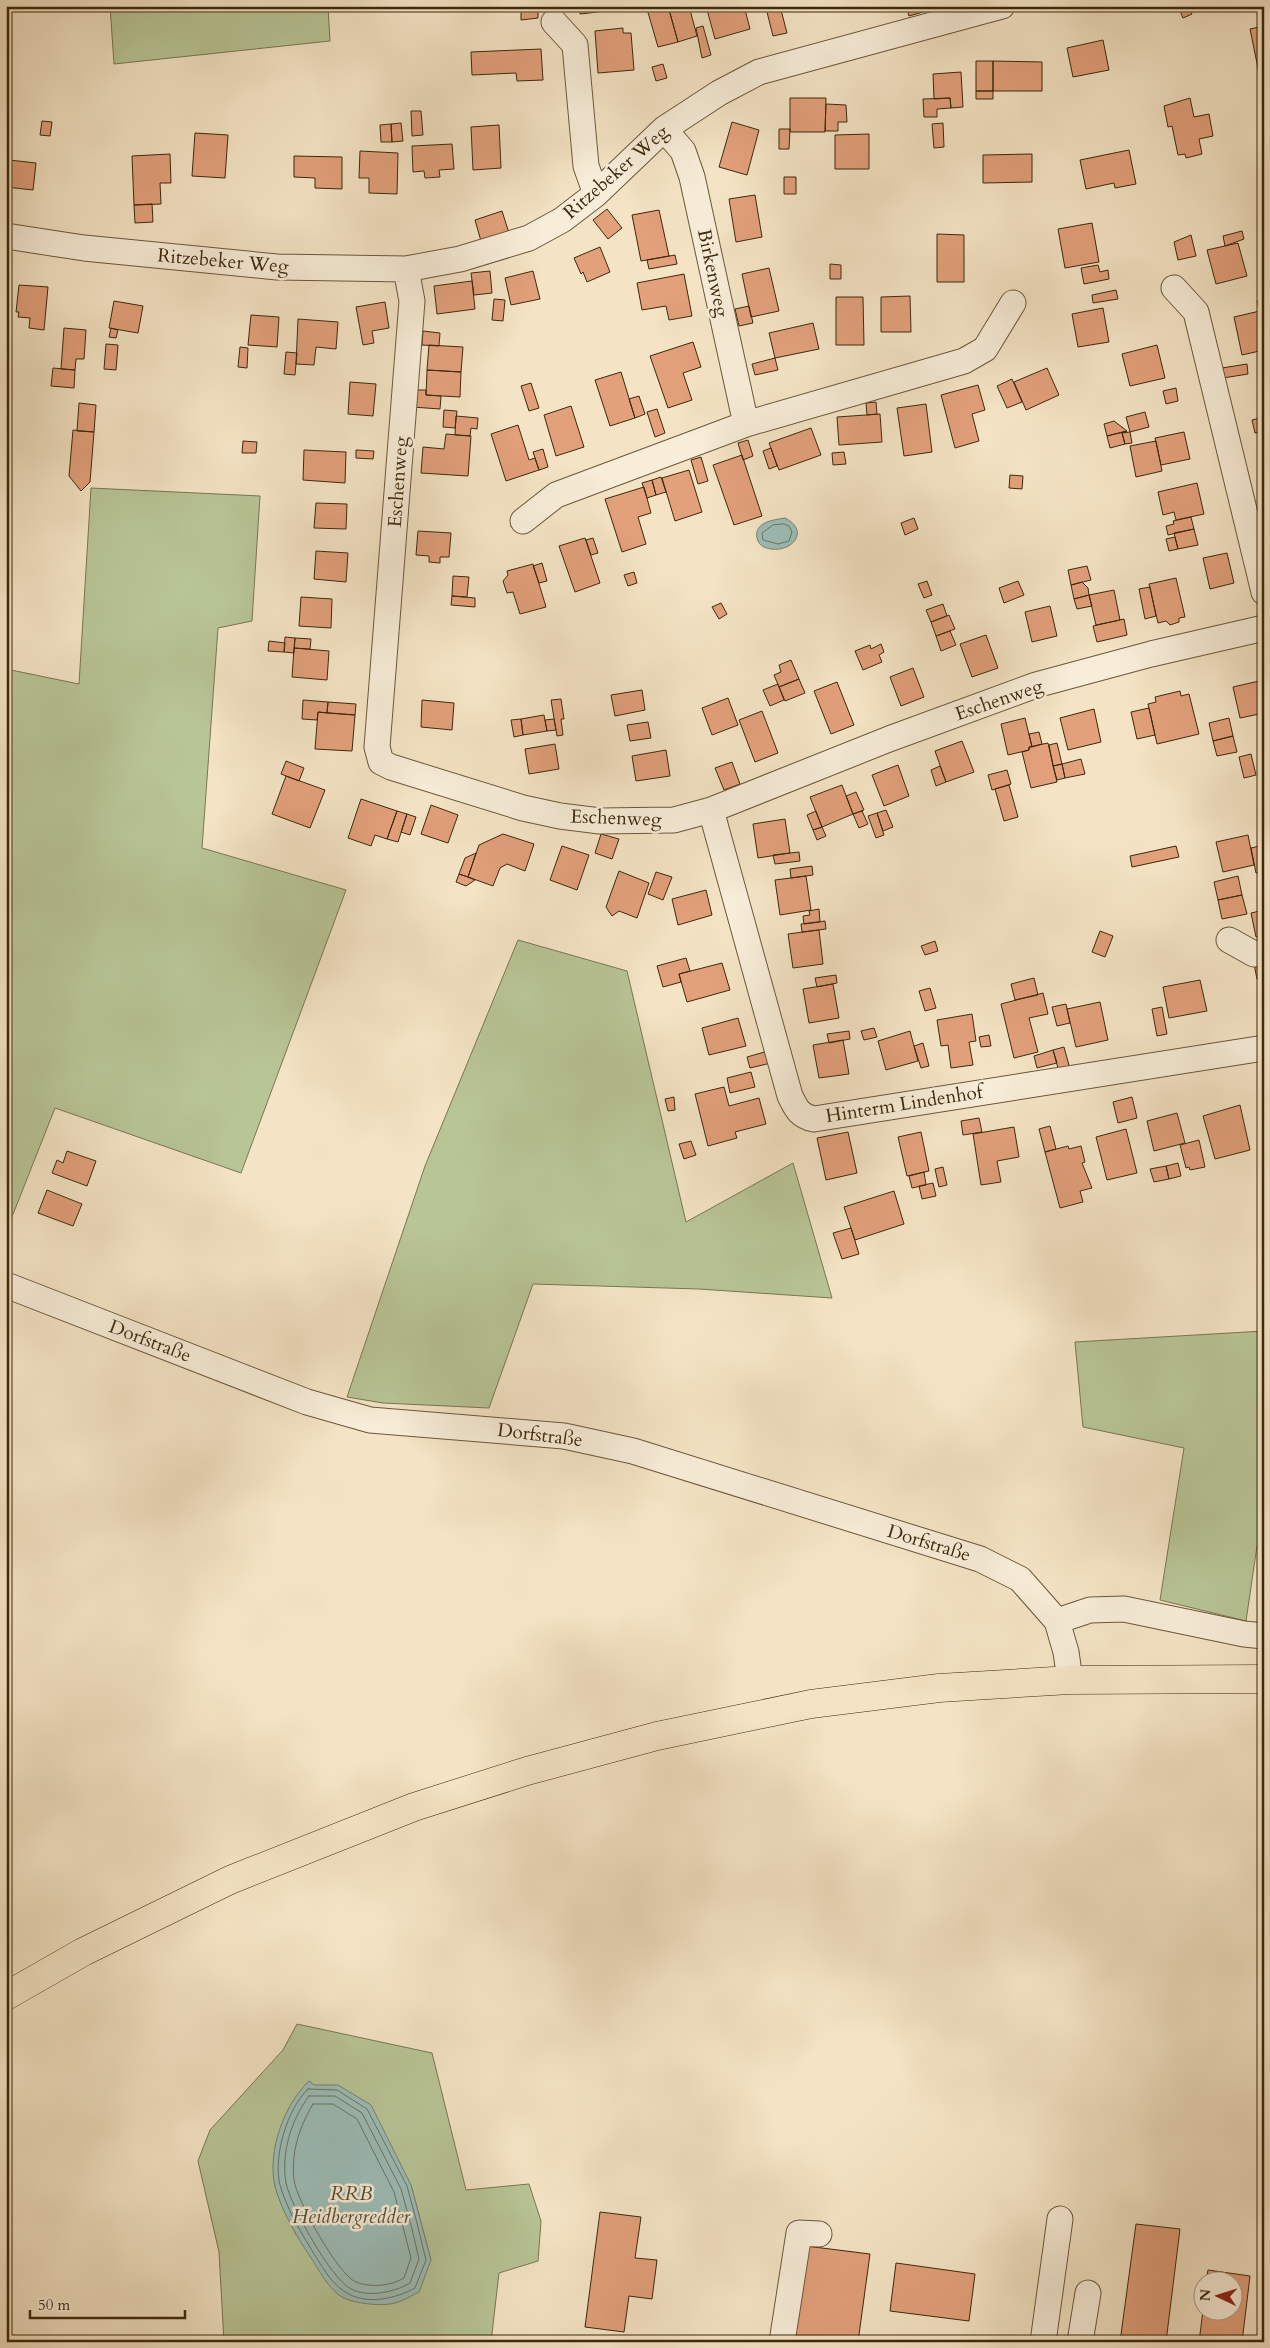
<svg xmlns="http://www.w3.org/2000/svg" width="1270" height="2348" font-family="Cardo,serif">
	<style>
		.green { fill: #b8c597; stroke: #7a7651; fill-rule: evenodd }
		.water { fill: #9cbeb9; stroke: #768273 }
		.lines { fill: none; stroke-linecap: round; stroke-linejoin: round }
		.shore { stroke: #6c7362; stroke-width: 1 }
		.building { fill: #e2a07b; stroke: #3d280b }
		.minor-casing { stroke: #6b573a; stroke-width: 27 }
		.major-casing { stroke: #3d280b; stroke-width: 29 }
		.minor { stroke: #f8edd9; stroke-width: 25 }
		.major { stroke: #f4e4c5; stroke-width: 28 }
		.labels { text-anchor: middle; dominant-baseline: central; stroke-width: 5; stroke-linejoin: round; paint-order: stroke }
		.street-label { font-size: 19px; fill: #3d280b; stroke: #f8edd9 }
		.water-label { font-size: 20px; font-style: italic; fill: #554e36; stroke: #f8edd9 }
	</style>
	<rect width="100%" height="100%" fill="#f4e4c5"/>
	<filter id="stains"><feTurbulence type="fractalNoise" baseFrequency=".004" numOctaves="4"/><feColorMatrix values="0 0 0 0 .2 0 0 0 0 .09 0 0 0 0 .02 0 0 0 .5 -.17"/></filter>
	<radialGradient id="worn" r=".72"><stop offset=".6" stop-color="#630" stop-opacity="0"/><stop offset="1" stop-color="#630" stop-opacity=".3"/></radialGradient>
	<path class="green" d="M110,6H328L330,41L114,64Z
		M91,488L260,496L252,621L218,628L202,848L346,890L241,1173L55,1108L6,1232V669L79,684Z
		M518,940L627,971L686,1222L793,1163L832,1298L699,1289L533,1284L489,1408L383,1403L347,1397L425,1166Z
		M1264,1331V1543L1257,1546L1246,1621L1160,1600L1184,1448L1083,1427L1075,1342Z
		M297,2024L432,2053L466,2190L529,2184L541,2221L538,2261L499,2273L491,2342H224L219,2252L198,2161L210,2130L283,2050ZM309,2081L411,2185L431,2260L296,2235L275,2186V2160Z"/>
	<path class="water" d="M785,518C813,532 788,557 764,547C760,545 758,542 757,538C754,522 773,520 785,518Z
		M309,2081L314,2085H338L371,2105L411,2185L431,2260L419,2292C412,2295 405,2300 398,2302C386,2307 361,2304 349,2300C332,2295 322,2275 313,2261C299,2240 281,2211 275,2186C267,2151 284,2105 309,2081Z"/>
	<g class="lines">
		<path class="shore" d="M784,524L789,526L792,532L789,541L778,544L763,540L762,533L773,525Z
			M308,2089L337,2090L367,2109L407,2186L417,2223L426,2260L415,2288C397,2298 368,2305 349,2294C333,2286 325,2271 316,2257C303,2236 287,2210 280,2185C273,2157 287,2109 308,2089Z
			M309,2096H335L362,2113L401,2189L411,2225L419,2259L410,2283C395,2292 368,2298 351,2289C330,2278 291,2206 286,2183C281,2153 291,2120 309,2096Z
			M313,2104H333L357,2119L394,2192L411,2258L404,2278C391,2286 371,2288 356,2282C338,2275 296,2199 294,2180C291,2152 299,2128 313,2104Z"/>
	</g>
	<path class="building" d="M521,6H538V18L521,20Z
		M580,6H597L598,12L580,14Z
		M658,6H668L678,42L658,47L647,9Z
		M668,6H689L697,36L678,42Z
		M706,6H744L750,29L715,39Z
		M780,6L787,33L773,36L766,8Z
		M906,6H922L923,12L909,16Z
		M1178,6H1188L1192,14L1183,18Z
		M703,26L711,55L702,58L696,28Z
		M1264,26V78H1260L1250,29Z
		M623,28V33H631L634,70L598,73L595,31Z
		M1103,40L1109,70L1073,77L1067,48Z
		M541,49L543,80L517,81L516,73L472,75L471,52Z
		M976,61H993V91H976Z
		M993,61L1042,62V91H993Z
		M663,64L667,78L656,81L652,67Z
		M961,72L963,107L951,108L950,98L934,99L933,74Z
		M976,91H993V99H976Z
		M790,98H826L825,132H790Z
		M950,98L951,108L937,109V117H924L923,99Z
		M1190,98L1194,117L1209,114L1213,136L1199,139L1202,154L1186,158L1185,154L1178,155L1172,126L1168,127L1164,106Z
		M826,104L846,105L847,122H838V131H825Z
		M411,111H421L423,135L412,136Z
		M42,121L52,122L50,136L40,135Z
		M732,122L759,130L747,175L719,167Z
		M401,123L403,141L392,142L391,124Z
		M943,123L944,147L934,148L932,124Z
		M391,124L392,142H381L380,125Z
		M499,125L501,168L473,170L471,127Z
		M779,129H790L789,149H779Z
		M195,133L228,135L225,178L192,176Z
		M869,134V169H835V135Z
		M452,144L454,169L439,170L440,177L425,178L424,171L413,172L412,146Z
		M1129,150L1136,184L1115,188L1114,183L1086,189L1080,160Z
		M360,151L398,153L397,194L369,193V178H359Z
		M170,154L171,183H160L161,204L134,205L132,156Z
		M1032,154V182L983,183V155Z
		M294,156L342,157V189L315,188V178L294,177Z
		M9,160L36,163L33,190L6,187Z
		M784,177H796V194H784Z
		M755,195L762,237L736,242L729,199Z
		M152,204L153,222L135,223L134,205Z
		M607,209L622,228L608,239L593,220Z
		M659,210L669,256L641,261L632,215Z
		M502,211L509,233L481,241L475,220Z
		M1092,223L1099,262L1065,268L1058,229Z
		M1242,231L1244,239L1225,246L1223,236Z
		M937,234L964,235V282H937Z
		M1191,235L1196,256L1178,260L1174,242Z
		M1238,243L1247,276L1216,284L1207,250Z
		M600,247L610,272L587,282L583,272L581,274L574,258Z
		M675,255L677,264L649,269L647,260Z
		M830,264L841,265V279H830Z
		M1098,265L1100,272L1108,270L1109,279L1084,284L1081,268Z
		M769,268L779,311L751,317L742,274Z
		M490,271L492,293L474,295L471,273Z
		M533,271L540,299L511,305L505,278Z
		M684,274L692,316L669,320L666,306L642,310L637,283Z
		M472,281L475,309L437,314L434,286Z
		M19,285L48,287L44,330L29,328L30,318L18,317L19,312H16Z
		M1116,290L1118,299L1093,303L1092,295Z
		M910,296L911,332H881V297Z
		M836,297H863L864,345H836Z
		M494,299L505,300L503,321L492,320Z
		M1264,299V310L1259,311L1257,301Z
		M114,301L143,306L138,333L109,328Z
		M385,302L389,328L372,331L374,343L363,345L356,307Z
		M749,306L753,323L739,326L735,309Z
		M1103,308L1109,342L1078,347L1072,314Z
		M1264,310V350L1242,355L1234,317Z
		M251,315L279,317L277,347L248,345Z
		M298,319L338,322L336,349L316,347L314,365L296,364Z
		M813,323L819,349L775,358L769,333Z
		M64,328L86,330L84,359H76L75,370L61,369Z
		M111,328L118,330L116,338L109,337Z
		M423,331L440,333L439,346L422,345Z
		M693,342L701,367L683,373L692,400L668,408L650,356Z
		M106,344L118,345L116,370L104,369Z
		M429,345L463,347L461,372L427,370Z
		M1157,345L1165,378L1130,386L1122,354Z
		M240,347L248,348L247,368L238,367Z
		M286,352L297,353L295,375L284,374Z
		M775,358L778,370L755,375L752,364Z
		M1247,364L1248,374L1223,378L1222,368Z
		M53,368L75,370L74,388L51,386Z
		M1047,368L1059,395L1026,410L1014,382Z
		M427,370L461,372L460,397L426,395Z
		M621,372L635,418L610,426L595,380Z
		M1012,379L1022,402L1007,408L997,386Z
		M350,382L376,384L373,416L348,414Z
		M531,383L539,408L529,411L521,386Z
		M978,385L985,410L972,414L979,441L955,448L941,395Z
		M1176,388L1178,401L1166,404L1163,391Z
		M413,390H426V395L441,396L440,409L412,407Z
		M639,396L645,414L635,418L629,399Z
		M876,402L877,414L867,415L866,403Z
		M79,403L96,405L94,432L77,431Z
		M926,404L932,452L904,456L897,408Z
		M571,406L584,447L556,456L544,415Z
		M657,409L665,433L655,437L647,412Z
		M444,410L457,411L455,428L443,427Z
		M1145,412L1149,427L1130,432L1126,417Z
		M880,414L882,442L839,445L837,417Z
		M456,416L478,418L477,429L471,428L470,436L455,435Z
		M1264,417V431L1255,433L1252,420Z
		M1114,421L1127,431L1107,436L1104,424Z
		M518,425L529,460L535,458L539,470L506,481L491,434Z
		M811,428L821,455L779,470L769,443Z
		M73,430L94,432L90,482L81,491L69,476Z
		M1127,431L1122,433L1125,444L1110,448L1107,436Z
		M1130,432L1132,443L1125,444L1122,433Z
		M1184,432L1190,459L1161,465L1155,438Z
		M446,434L471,436L468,476L421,473L423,447L444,449Z
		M748,440L753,456L743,460L738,443Z
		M243,441L257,442L256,453H242Z
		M1156,441L1162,471L1136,477L1130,446Z
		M771,448L777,466L769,469L763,451Z
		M543,449L548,467L539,470L533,452Z
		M304,450L346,452L345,483L303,480Z
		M356,450L374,451L373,459L356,458Z
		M844,452L846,464L833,465L832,453Z
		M742,455L762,516L734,525L713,465Z
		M701,457L708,481L698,484L691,460Z
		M689,470L702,512L675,521L662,478Z
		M1010,475L1023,476L1022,489L1009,488Z
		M661,477L666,492L656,495L652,480Z
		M652,480L656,495L647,498L642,483Z
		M1197,483L1204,514L1176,520L1174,512L1163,515L1158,492Z
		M644,487L651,513L638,517L646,544L622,552L605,499Z
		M316,503L347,504L346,529L314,528Z
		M1191,517L1194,529L1168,535L1166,526L1174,524L1173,521Z
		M914,518L918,529L905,535L901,523Z
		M1194,529L1198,545L1178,549L1174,533Z
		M418,531L451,533L449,557H440V563L429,562V556L416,555Z
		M1175,537L1178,549L1169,551L1166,539Z
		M585,538L600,583L575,592L559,546Z
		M593,538L598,553L591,555L586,540Z
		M316,551L348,553L346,582L314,579Z
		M1227,553L1234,583L1210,589L1203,558Z
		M542,563L547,581L539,583L533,566Z
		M533,564L546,607L520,614L513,592L507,593L503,581L508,575L507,571Z
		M1087,566L1091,580L1071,585L1068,570Z
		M634,572L637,583L628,586L624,575Z
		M453,576L469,577L467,597L452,596Z
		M1176,578L1185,617L1179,618V622L1170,625L1166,621L1158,623L1149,584Z
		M927,581L932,595L924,598L918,584Z
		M1018,581L1024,595L1004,603L999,588Z
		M1082,582L1088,588L1089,595L1074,599L1071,585Z
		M1150,587L1156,616L1145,619L1139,589Z
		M1114,590L1120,620L1096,625L1089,595Z
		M1089,595L1092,606L1077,609L1074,599Z
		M452,596L475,598V607L451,605Z
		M301,597L332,599L331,628L299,626Z
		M721,603L727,614L719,619L712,607Z
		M943,604L947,616L931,622L926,610Z
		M1050,606L1057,636L1032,642L1025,612Z
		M949,615L955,629L936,636L931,622Z
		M1124,619L1127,635L1097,642L1093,626Z
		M950,631L956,645L941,651L936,636Z
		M986,635L998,668L972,677L960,644Z
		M285,637L295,638L294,653L284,652Z
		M295,638L311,639L310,649L294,648Z
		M269,641L285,643L284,652L268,651Z
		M881,644L884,652L879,655L882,662L863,670L855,651L870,645L871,649Z
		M294,648L329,651L327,680L292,677Z
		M791,660L799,679L779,687L774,675L781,672L779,665Z
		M913,668L924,697L901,706L890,677Z
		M799,679L805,693L785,701L779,687Z
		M1259,681L1264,713L1240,718L1233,687Z
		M837,682L854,725L831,734L814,691Z
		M778,684L784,700L770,706L763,690Z
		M642,690L645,710L615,716L611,695Z
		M1180,691L1181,696L1189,694L1199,734L1157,744L1148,704L1156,702L1155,697Z
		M728,698L738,725L712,735L702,708Z
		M561,699L564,719H561L563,735L557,736L551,700Z
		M303,700L328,702L327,713L318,712L317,720L302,719Z
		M422,700L454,703L452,730L421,727Z
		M328,702L356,704L355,715L327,713Z
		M1149,708L1155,735L1137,739L1131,712Z
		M1094,709L1101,742L1068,750L1060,718Z
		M762,711L778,753L755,762L739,720Z
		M318,712L355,715L352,751L315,749Z
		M544,715L547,731L523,735L521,719Z
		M1025,718L1032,747H1029V750L1008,755L1001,724Z
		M1229,718L1233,736L1213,741L1209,723Z
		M521,719L523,735L514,737L511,720Z
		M554,719L556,730L547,731L545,720Z
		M648,722L651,738L630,741L627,725Z
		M1039,732L1042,744L1032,747L1029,734Z
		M1233,736L1237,752L1217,756L1213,741Z
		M962,741L974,772L946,782L935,751Z
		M1048,743L1057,782L1031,788L1022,752L1029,750V747Z
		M1057,743L1062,764L1053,766L1049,745Z
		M555,744L559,769L529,774L525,749Z
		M666,750L670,776L636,781L632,756Z
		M1251,754L1256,775L1244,778L1239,757Z
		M1081,759L1085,774L1065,778L1062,764Z
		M286,761L304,768L299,781L281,774Z
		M732,762L740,784L724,790L715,768Z
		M1062,764L1065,778L1057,780L1053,766Z
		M898,765L909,796L884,806L872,775Z
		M940,766L946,782L936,786L931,770Z
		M1007,770L1011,784L992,790L988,775Z
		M286,776L325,790L310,828L272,814Z
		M842,785L853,814L822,827L810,797Z
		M1009,785L1018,817L1004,821L995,789Z
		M856,792L864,810L853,814L846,796Z
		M361,799L397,811L387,839L375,835L371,846L348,838Z
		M431,805L458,815L448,843L421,834Z
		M886,810L893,827L883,831L877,813Z
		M397,811L407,814L398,842L387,839Z
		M816,811L822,827L813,830L807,815Z
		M862,811L868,824L859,828L853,814Z
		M877,813L884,835L876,838L868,816Z
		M407,814L416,817L410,835L401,832Z
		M785,819L790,853L758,858L753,824Z
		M822,827L826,836L817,840L813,830Z
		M503,834L534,844L525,871L507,864L500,868L493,886L468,877L479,845Z
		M601,834L619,839L612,859L595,853Z
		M1248,835L1254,865L1223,872L1216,842Z
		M1264,845V871L1256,873L1251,848Z
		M562,846L589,855L577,890L550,880Z
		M1176,846L1179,857L1132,867L1130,856Z
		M799,852L800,861L775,864L773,855Z
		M476,853L468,877L459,874L465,858Z
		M812,866L813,875L791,878L790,869Z
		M619,871L649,883L637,918L619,911L612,916L606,907Z
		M656,872L672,877L663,900L648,894Z
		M459,874L468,877L475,880L466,886L456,882Z
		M806,876L811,910L780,915L775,880Z
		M1238,876L1242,895L1218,900L1214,882Z
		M706,890L712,915L678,925L672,899Z
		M1242,895L1247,914L1222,919L1218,900Z
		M819,909L820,922L804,924L803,916L810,915L809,911Z
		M1264,910V935L1256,937L1251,913Z
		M825,921L826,929L802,932L801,924Z
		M819,930L823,964L793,968L788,934Z
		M1100,931L1113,936L1105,957L1092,952Z
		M935,941L938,951L925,955L921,946Z
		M1264,957V977L1257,979L1253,959Z
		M686,958L690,971L679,974L681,982L663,987L657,966Z
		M722,963L730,990L687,1002L679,974Z
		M836,975L837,983L817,987L815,978Z
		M1034,978L1038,995L1015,1000L1011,984Z
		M1200,980L1207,1011L1169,1018L1163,987Z
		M833,984L839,1018L809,1023L803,989Z
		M930,988L936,1008L925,1011L919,991Z
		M1043,993L1048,1014L1029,1018L1038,1052L1014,1058L1001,1004Z
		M1100,1002L1108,1040L1076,1047L1067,1009Z
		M1066,1004L1070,1023L1057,1026L1052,1007Z
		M1162,1007L1167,1034L1157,1036L1152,1009Z
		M972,1014L976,1041L969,1042L973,1065L951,1068L948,1045L941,1046L937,1020Z
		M738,1018L746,1046L709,1055L702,1028Z
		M874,1028L877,1037L864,1040L861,1031Z
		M849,1031L850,1039L829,1043L827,1034Z
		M910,1031L918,1061L886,1070L878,1041Z
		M989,1035L991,1046L981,1047L979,1037Z
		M843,1040L849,1074L819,1078L813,1045Z
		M923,1043L929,1066L921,1068L914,1046Z
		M1064,1047L1070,1069L1059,1072L1053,1050Z
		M1053,1050L1057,1063L1037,1068L1034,1056Z
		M768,1051L771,1063L750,1068L747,1057Z
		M751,1072L755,1087L730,1093L727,1078Z
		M724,1087L729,1106L759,1098L766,1124L735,1132L737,1138L708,1146L695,1094Z
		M674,1097L675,1110L668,1111L665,1099Z
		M1132,1097L1137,1118L1118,1123L1113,1102Z
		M1240,1105L1250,1150L1215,1159L1203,1116Z
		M1177,1113L1185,1143L1154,1151L1147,1121Z
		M979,1118L982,1132L963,1135L961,1121Z
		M1050,1126L1056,1149L1045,1152L1039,1129Z
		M1014,1127L1019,1157L997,1161L1001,1182L981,1185L973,1134Z
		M1126,1129L1137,1173L1107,1180L1096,1137Z
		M848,1132L857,1173L826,1180L817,1138Z
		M921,1132L929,1171L907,1176L898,1137Z
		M1199,1140L1205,1167L1190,1170L1189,1167L1186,1168L1180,1145Z
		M691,1141L696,1155L684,1159L679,1144Z
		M1068,1146L1069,1149L1081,1146L1085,1162L1082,1163L1092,1188L1080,1191L1083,1202L1060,1208L1045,1152Z
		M67,1151L96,1161L87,1186L52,1173L57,1160L63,1163Z
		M1178,1163L1181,1176L1169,1179L1166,1166Z
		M1166,1166L1169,1179L1154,1182L1150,1169Z
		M943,1167L947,1185L939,1187L935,1169Z
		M924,1172L926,1185L912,1188L909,1176Z
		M933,1183L936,1196L922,1199L919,1186Z
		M47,1190L82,1204L73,1226L38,1213Z
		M894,1191L904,1224L855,1240L844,1207Z
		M851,1228L859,1254L842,1259L833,1233Z
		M600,2212L641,2217L635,2258L657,2260L652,2299L629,2296L624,2332L585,2327Z
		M1136,2224L1180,2229L1166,2342H1120Z
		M806,2246L870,2254L858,2342H794Z
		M896,2263L975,2274L969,2321L890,2311Z
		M1208,2270L1250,2276L1242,2342H1199L1203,2310H1232V2280H1206Z"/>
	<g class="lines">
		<defs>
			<path id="minor" d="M554,22L575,45L586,166L596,194
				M664,129L683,151L692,177L746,424
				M6,236L84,248L277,267L406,269L460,259L529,238L562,220L596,194L664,129L719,93L759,72L1002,6
				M406,269L412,301L377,747L381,762L391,767L523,808L560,816L600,821L674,820L711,810L889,739L1036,685L1151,654L1264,628
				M1174,288L1196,312L1264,592
				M523,521L556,495L746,424L964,361L985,349L1013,303
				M711,810L790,1096C796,1108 799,1116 814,1119L1264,1048
				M1229,940L1254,954L1264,952
				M6,1285L307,1402L370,1420L564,1436L633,1451L980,1559L1020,1579L1057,1621L1066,1652L1070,1680
				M1057,1621L1090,1610L1124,1609L1244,1634L1264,1636
				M782,2342L799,2233L819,2234
				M1043,2342L1060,2219
				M1080,2342L1088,2293"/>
			<path id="major" d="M6,1996L83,1952L230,1880L414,1807L527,1771L657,1736L811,1704L939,1688L1070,1680L1264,1679"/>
		</defs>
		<use href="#minor" class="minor-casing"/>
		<use href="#major" class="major-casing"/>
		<use href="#minor" class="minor"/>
		<use href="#major" class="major"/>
	</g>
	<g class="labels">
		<g class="street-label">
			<text transform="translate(616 172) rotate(-41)">Ritzebeker Weg</text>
			<text transform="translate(223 261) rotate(5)">Ritzebeker Weg</text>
			<text transform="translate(713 273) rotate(78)">Birkenweg</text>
			<text transform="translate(398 482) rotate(-86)">Eschenweg</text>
			<text transform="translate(999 700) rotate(-19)">Eschenweg</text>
			<text transform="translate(616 818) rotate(2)">Eschenweg</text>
			<text transform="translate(904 1104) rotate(-9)">Hinterm Lindenhof</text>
			<text transform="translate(150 1341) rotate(21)">Dorfstraße</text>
			<text transform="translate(540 1435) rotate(7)">Dorfstraße</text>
			<text transform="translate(929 1543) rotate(17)">Dorfstraße</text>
		</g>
		<g class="water-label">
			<text x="351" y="2193">RRB<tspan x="351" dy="23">Heidbergredder</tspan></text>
		</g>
	</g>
	<rect width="1270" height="2348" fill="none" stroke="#f4e4c5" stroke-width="25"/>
	<rect x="8" y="8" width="1255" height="2333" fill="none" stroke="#3d280b" stroke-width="2.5"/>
	<rect x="12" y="12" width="1245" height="2323" fill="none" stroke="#3d280b"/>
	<g transform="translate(1218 2296) rotate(274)"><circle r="24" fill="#f8edd9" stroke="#ad9e87"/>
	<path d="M0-4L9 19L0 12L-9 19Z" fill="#8f2418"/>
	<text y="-8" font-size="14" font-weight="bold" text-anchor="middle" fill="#3d280b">N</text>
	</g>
	<path d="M30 2310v8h155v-8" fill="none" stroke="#3d280b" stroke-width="2.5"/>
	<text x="38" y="2310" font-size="15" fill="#3d280b" stroke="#f8edd9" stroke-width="4" paint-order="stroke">50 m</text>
	<rect width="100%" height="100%" filter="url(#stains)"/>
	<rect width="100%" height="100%" fill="url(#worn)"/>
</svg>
